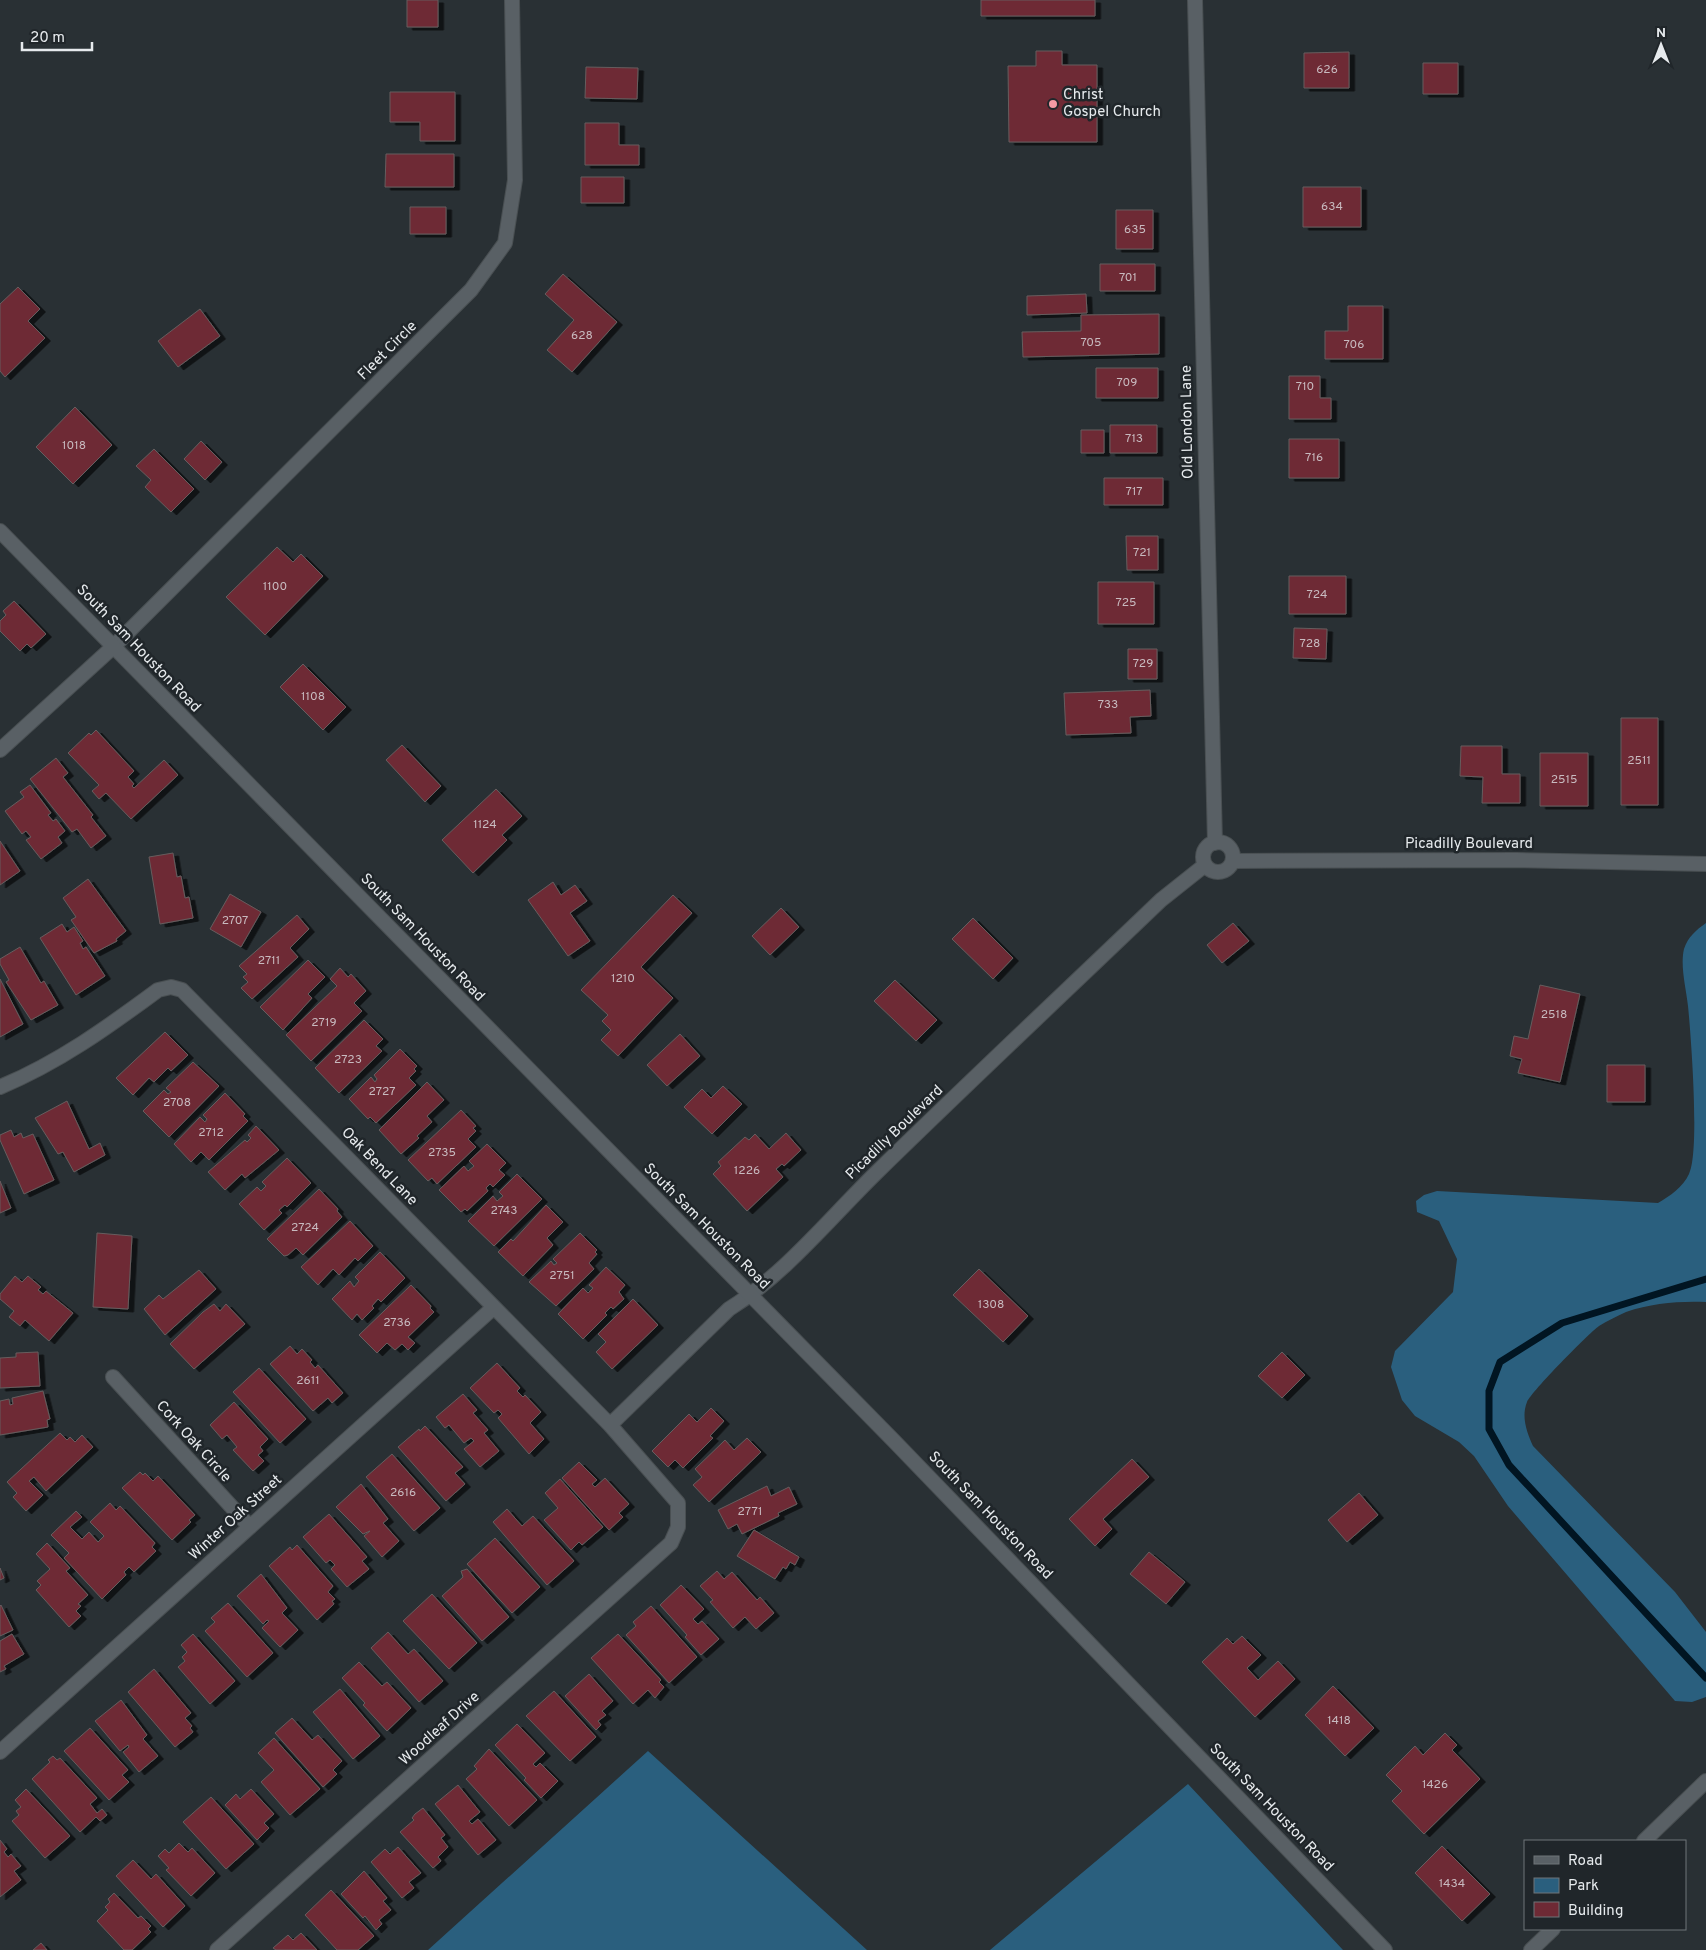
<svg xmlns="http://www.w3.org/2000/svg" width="1706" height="1950" font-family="Overpass,sans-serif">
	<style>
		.green { fill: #2a5f7e }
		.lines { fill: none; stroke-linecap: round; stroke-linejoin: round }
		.stream { stroke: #011522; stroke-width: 7 }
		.building { fill: #6e2a35; stroke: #665d5e; filter: url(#shadow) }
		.minor-casing { stroke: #494f52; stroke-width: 16 }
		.tertiary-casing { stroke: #494f52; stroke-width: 16 }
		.minor { stroke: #596065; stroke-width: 14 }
		.tertiary { stroke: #596065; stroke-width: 14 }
		.poi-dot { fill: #f49aa4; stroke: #20262a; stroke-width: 2 }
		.labels { text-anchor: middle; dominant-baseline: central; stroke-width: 5; stroke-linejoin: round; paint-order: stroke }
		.number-label { font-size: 12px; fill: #c8babf }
		.poi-label { font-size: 15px; fill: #e6eaed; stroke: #20262a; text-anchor: start }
		.street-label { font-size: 15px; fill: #e6eaed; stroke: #20262a }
	</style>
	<defs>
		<filter id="shadow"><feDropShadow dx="5.5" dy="3" stdDeviation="0" flood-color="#0009"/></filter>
	</defs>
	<rect width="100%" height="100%" fill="#293034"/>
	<path class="green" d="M1706,923V1302C1679,1301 1652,1303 1626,1312C1617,1316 1607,1321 1599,1326C1588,1334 1532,1391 1527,1402C1521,1417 1527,1433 1533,1446L1675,1592L1706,1632V1697L1692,1702L1675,1701L1508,1506L1474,1456L1459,1442L1415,1416L1402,1400L1391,1367L1395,1351L1453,1292L1457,1259L1439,1221L1417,1212L1416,1201L1424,1195L1437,1191L1658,1203C1670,1196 1683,1187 1689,1174C1700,1152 1691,1036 1688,1006C1686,988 1680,966 1684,949C1688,937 1696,930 1706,923Z
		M648,1751L867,1950H428Z
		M1188,1784L1343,1950H990Z"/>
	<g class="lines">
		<path class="stream" d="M1706,1279L1562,1323L1500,1362L1489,1391V1429L1509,1465L1706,1678"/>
	</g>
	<path class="building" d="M407,0H438V27H407Z
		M981,0H1095V16H981Z
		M1036,51H1062V65H1097V142H1009L1008,66H1036Z
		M1349,52V88H1304V53Z
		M1423,63H1458V94H1423Z
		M586,67L638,68L637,99L585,98Z
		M390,92H455V141H420V122H390Z
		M585,123H619V145H639V165H585Z
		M386,154H454V187H385Z
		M581,177H624V203H581Z
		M1303,187H1361V227H1303Z
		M410,207H446V234H410Z
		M1116,210H1153V249H1116Z
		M1100,264H1155V291H1100Z
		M563,274L617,322L572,372L547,350L574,320L545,294Z
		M18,287L40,309L28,321L45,338L5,377L0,371V304Z
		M1086,294L1087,313L1027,315V296Z
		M1348,306H1383V359H1325V331H1348Z
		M200,309L220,336L178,367L158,341Z
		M1159,314V354L1023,357L1022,332L1081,331V315Z
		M1096,368H1158V398H1096Z
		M1289,376H1320V398H1331V419H1289Z
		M75,407L112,445L73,484L36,447Z
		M1110,425H1157V453H1110Z
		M1081,430H1104V453H1081Z
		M1289,439H1339V478H1289Z
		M201,441L222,462L205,480L184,459Z
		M154,449L194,489L171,512L145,487L151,480L136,466Z
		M1104,478H1163V505H1104Z
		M1126,536H1158V570H1127Z
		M277,547L293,562L301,554L323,576L265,635L226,597Z
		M1289,576H1346V614H1289Z
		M1098,582H1154V624H1098Z
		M14,601L46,634L31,648L27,644L20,651L0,631V621L6,615L3,611Z
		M1294,628L1327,629L1326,659L1293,658Z
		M1128,649H1157V679H1128Z
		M303,664L346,707L323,730L280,687Z
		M1150,690L1151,716L1130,717L1131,733L1066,735L1064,693Z
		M1621,718H1658V805H1621Z
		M96,730L134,771L128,777L134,784L132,786L134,788L164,760L178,775L131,819L106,793L99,799L92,791L99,785L68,753L89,733L91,735Z
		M402,745L441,786L425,802L386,760Z
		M1461,746H1502V774H1520V803H1482L1483,777L1460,776Z
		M1540,753H1588V806H1540Z
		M56,758L68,773L63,777L93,815L91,817L106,836L91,848L77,829L72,832L30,779Z
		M30,785L51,813L48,815L53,821L56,819L65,831L58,837L62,843L41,859L26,840L31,837L26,831L22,834L5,811L24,797L20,792Z
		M496,789L522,816L502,835L507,840L473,873L442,840Z
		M0,841L20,871L0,885Z
		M173,853L177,877L181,876L185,898L189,897L193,918L160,924L149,857Z
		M88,879L126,931L116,939L117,941L94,953L71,920L76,917L63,898Z
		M553,882L561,895L575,885L587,901L570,913L590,941L568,956L528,900Z
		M230,894L261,912L241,947L210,929Z
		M673,895L692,913L641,967L673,998L618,1056L601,1040L611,1030L602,1021L608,1015L581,990Z
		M781,908L799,927L770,955L752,936Z
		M297,915L309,929L290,948L298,957L252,999L241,988L248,982L243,977L247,974L239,966Z
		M973,918L1013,958L993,979L952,939Z
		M1233,923L1249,941L1222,963L1207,945Z
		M62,924L67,932L74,927L83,941L80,943L83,949L86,947L105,976L76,995L40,938Z
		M20,947L41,983L44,981L58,1005L31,1020L6,982L9,980L0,964V959Z
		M308,960L325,977L308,994L312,998L283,1030L260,1007Z
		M340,968L348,977L351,974L366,991L354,1003L362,1011L311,1061L286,1035L337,986L330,979Z
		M0,979L23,1024L0,1037Z
		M895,980L937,1020L916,1041L874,1001Z
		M1540,985L1580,994L1560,1082L1518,1073L1522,1059L1510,1056L1514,1036L1528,1039Z
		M364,1020L383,1039L376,1046L382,1051L339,1093L315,1068Z
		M165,1032L188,1055L171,1071L168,1068L154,1082L149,1078L133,1095L116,1078Z
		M680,1034L700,1056L667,1086L647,1065Z
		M400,1049L417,1066L414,1069L416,1071L409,1078L416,1085L376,1123L370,1117L368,1119L349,1099L371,1077L375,1082L377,1079L374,1075Z
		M193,1062L219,1086L169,1137L143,1111L164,1090L168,1094L171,1092L166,1088Z
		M1607,1065H1645V1102H1607Z
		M427,1082L444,1100L427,1116L432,1122L417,1136L419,1138L401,1154L379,1130Z
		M723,1086L742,1104L712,1134L684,1107L702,1089L711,1098Z
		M225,1093L245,1114L243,1116L248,1121L209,1160L201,1152L191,1162L174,1144L200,1117L205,1122L207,1119L203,1115Z
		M67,1101L89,1149L100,1143L105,1155L74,1172L63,1152L58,1154L35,1118Z
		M461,1110L476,1126L473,1128L476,1131L468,1139L476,1147L437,1184L432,1178L428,1181L408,1160Z
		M256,1126L279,1150L245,1178L242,1174L225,1190L208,1172L245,1140L247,1142L251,1138L248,1135Z
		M11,1130L14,1137L21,1133L23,1138L33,1134L54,1180L24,1194L0,1140V1135Z
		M786,1133L801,1150L784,1166L782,1164L776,1169L783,1177L747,1211L713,1174L721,1166L718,1162L745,1137L749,1140L755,1134L769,1149Z
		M487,1144L506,1163L499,1170L505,1175L493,1187L490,1184L486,1188L488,1191L467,1211L465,1209L461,1212L439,1190L464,1166L468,1171L474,1166L469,1161Z
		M287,1158L311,1183L287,1207L285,1205L279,1210L282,1213L264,1230L239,1204L257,1187L261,1191L266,1186L262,1182Z
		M517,1174L542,1199L494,1246L468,1221L493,1196L497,1201L503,1196L499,1192Z
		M0,1181L11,1208L0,1213Z
		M319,1189L338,1209L337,1211L342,1217L303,1255L296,1248L288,1255L284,1256L267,1239Z
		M546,1205L563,1222L547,1238L553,1245L523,1276L498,1252L511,1239L513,1241Z
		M350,1221L373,1246L358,1261L355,1258L339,1275L333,1269L318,1285L301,1267Z
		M97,1233L132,1236L128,1309L93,1307Z
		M580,1233L597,1250L595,1252L597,1254L589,1263L594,1269L556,1306L529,1282L551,1261L554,1265L557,1263L553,1259Z
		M380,1252L405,1278L381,1302L378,1299L372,1306L374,1308L362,1320L357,1314L352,1320L332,1299L350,1281L354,1287L359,1281L355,1277Z
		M606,1267L625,1285L619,1292L624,1299L613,1309L611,1307L605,1313L607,1315L583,1339L558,1314L583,1288L588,1293L593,1288L589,1285Z
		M979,1269L1028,1316L1003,1342L953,1295Z
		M199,1270L216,1289L165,1335L144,1309L159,1295L163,1299Z
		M15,1276L22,1282L28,1276L41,1287L38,1290L43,1294L46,1291L73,1313L49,1341L25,1320L20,1326L9,1317L14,1311L0,1299V1294Z
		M411,1285L431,1306L430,1308L434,1312L408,1337L415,1343L408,1350L402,1344L395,1350L387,1343L377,1353L359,1335Z
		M633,1299L658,1325L612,1369L596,1352L606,1342L598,1334Z
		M214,1304L220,1311L226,1304L245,1324L194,1369L170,1344L203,1312Z
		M290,1346L297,1354L302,1349L312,1360L310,1362L315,1368L318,1365L343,1393L332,1403L328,1398L313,1411L270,1364Z
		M38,1352L40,1386L0,1388V1358L16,1357V1353Z
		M1282,1352L1305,1375L1282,1398L1258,1376Z
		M497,1363L520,1388L517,1391L523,1397L525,1395L541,1412L530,1423L544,1439L529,1454L498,1418L502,1414L498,1410L494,1413L470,1388Z
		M259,1368L306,1419L280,1443L233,1392Z
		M43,1391L50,1419L47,1420L48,1427L0,1435V1401L9,1399L10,1405L13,1404L12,1398Z
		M463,1394L477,1410L473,1413L488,1430L484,1433L499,1451L480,1467L464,1449L474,1441L471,1438L464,1443L449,1425L445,1428L436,1417Z
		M234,1402L268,1439L260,1447L263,1451L258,1455L264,1461L253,1471L233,1450L237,1447L227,1435L222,1439L210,1425Z
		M711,1408L724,1421L710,1436L713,1438L683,1468L675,1460L668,1467L652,1451L689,1414L697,1422Z
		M425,1426L463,1467L455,1473L465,1484L446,1501L398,1447L419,1429L420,1431Z
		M60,1433L67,1440L70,1437L75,1442L82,1435L93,1447L46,1491L34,1477L29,1481L43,1495L26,1511L13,1497L17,1493L7,1482Z
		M747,1438L761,1452L709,1502L693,1485L702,1477L695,1469L725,1440L734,1450Z
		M392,1454L440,1508L414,1531L366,1477Z
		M1132,1459L1149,1477L1103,1519L1112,1529L1095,1546L1069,1519Z
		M579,1462L597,1480L592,1484L595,1487L605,1478L629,1504L619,1513L623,1517L609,1530L562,1478Z
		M140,1472L143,1475L145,1473L153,1481L158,1476L195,1515L189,1520L191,1522L172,1540L122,1488Z
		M560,1479L603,1527L582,1545L579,1542L571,1550L544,1520L558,1508L545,1493Z
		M361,1484L388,1519L383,1523L399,1541L382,1557L364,1536L370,1531L363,1534L336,1507Z
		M767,1486L771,1496L789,1487L797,1504L778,1513L779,1516L742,1534L737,1524L728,1529L718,1510Z
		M1359,1493L1378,1515L1347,1542L1328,1520Z
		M110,1503L116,1510L120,1506L155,1543L152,1547L156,1551L134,1572L129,1567L124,1572L126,1575L102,1599L64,1558L69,1553L51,1535L76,1511L82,1517L70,1527L82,1539L89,1532L98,1542L104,1536L90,1522Z
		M507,1509L522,1526L533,1516L574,1561L547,1585L493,1522Z
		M329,1514L367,1557L362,1561L369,1569L347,1587L331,1569L335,1565L330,1560L326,1563L303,1537Z
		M754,1530L799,1557L795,1565L790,1562L786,1569L783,1567L775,1579L737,1556Z
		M495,1538L540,1587L512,1613L467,1564Z
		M47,1543L70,1568L66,1571L88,1595L78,1604L81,1606L76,1611L81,1616L69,1627L36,1590L41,1585L37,1581L50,1569L36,1554Z
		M297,1545L333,1586L328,1592L335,1599L332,1601L334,1604L317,1620L269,1566L290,1547L292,1550Z
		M1149,1552L1185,1582L1166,1604L1130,1574Z
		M0,1568L4,1578L0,1580Z
		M467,1569L509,1617L482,1641L442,1596L463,1577L461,1571Z
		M717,1571L724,1579L732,1572L757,1600L760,1597L774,1613L756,1629L745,1617L733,1628L710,1602L713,1600L700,1586Z
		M261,1574L287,1608L282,1613L298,1630L280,1647L262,1628L269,1621L267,1620L263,1624L237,1596Z
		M681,1585L704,1609L693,1619L698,1624L702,1621L719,1639L701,1655L685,1637L687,1635L660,1605Z
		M432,1594L477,1643L449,1669L403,1621Z
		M228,1603L273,1653L247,1677L205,1631L215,1622L211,1618Z
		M1,1605L13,1630L0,1636V1606Z
		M651,1606L697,1657L669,1683L626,1635L636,1626L633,1622Z
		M388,1632L408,1654L414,1649L443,1681L419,1702L371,1648Z
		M12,1634L24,1654L4,1666L6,1669L0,1672V1641Z
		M193,1634L235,1681L210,1704L178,1667L185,1661L182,1657L187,1652L181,1645Z
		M618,1634L661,1680L659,1682L664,1687L655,1698L648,1690L633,1704L591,1658Z
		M1242,1636L1261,1655L1247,1668L1258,1680L1278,1661L1295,1679L1255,1717L1202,1662L1227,1638L1233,1644Z
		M359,1662L382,1686L387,1682L411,1708L387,1731L363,1705L365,1703L342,1678Z
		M154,1669L191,1713L185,1718L192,1726L190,1728L193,1732L175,1747L128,1692Z
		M589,1674L613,1701L602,1711L606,1715L598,1721L601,1725L596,1730L565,1696Z
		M1333,1686L1374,1728L1345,1756L1305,1715Z
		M340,1689L380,1736L353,1759L313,1712Z
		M554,1691L596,1737L570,1761L526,1716Z
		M121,1700L147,1735L143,1739L158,1756L139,1772L123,1752L129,1747L128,1745L120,1751L95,1721Z
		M292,1718L312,1740L318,1735L342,1761L333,1770L337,1774L323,1787L275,1733Z
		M517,1724L545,1753L533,1764L536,1767L540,1763L558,1781L541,1798L524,1780L526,1778L495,1745Z
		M90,1728L128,1770L122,1775L129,1782L109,1800L64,1751Z
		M1445,1733L1457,1745L1452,1750L1480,1779L1424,1834L1392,1801L1402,1791L1386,1775L1415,1746L1423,1755Z
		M274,1738L320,1789L290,1815L261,1782L274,1770L258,1753Z
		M489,1749L537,1800L509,1826L466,1779L477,1769L474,1766Z
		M53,1756L57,1760L60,1758L97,1798L90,1804L97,1813L102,1809L107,1815L100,1821L96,1817L80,1832L32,1779L50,1762L48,1760Z
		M458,1785L480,1812L469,1821L472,1824L478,1819L496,1840L478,1855L435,1804Z
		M26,1789L70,1836L45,1858L12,1821L19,1815L16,1811L21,1807L15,1800Z
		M251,1789L274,1814L264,1823L269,1828L257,1840L225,1805L236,1794L240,1799Z
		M211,1797L254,1844L226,1869L183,1822Z
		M423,1808L445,1835L441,1838L448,1847L438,1857L441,1861L433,1868L400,1832L414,1820L412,1818L415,1814Z
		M0,1840L7,1849L4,1852L8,1857L11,1854L21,1866L14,1871L21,1880L0,1897Z
		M179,1843L188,1852L192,1848L215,1873L191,1896L166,1870L169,1868L158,1856L165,1849L169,1853Z
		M1442,1846L1490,1894L1462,1921L1415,1873Z
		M398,1847L421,1873L409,1882L414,1888L402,1898L371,1862L385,1849L390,1854Z
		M133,1860L151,1879L156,1874L185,1906L163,1927L116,1876Z
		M364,1871L387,1898L383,1901L391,1910L379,1920L382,1924L376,1930L365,1916L363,1918L341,1894Z
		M331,1890L374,1936L358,1950H337L305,1915Z
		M114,1893L138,1918L141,1916L151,1926L148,1929L151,1932L132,1950H124L97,1921L108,1910L105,1907L110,1902L108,1899Z
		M301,1933L317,1950H276L273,1948L288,1935L293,1940Z
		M41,1943L47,1950H33Z"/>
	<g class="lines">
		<defs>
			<path id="minor" d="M1195,0L1215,843
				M113,647L471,290L505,243L515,180L512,0
				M1203 857a15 15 0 1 1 30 0a15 15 0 1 1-30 0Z
				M1233,861L1517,860L1706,864
				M0,1087C58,1063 108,1027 158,990L171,987L182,990L610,1425L678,1503V1527L671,1543L217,1950
				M113,1377L250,1527
				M610,1425L729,1309C785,1274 828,1220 876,1173C970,1081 1066,991 1161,900L1205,865
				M0,1752L493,1308
				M1644,1841L1706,1781
				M1531,1950L1553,1929"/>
			<path id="tertiary" d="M0,531L894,1441L1385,1950
				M0,750L113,647"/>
		</defs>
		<use href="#minor" class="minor-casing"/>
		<use href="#tertiary" class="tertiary-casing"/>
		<use href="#minor" class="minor"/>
		<use href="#tertiary" class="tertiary"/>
	</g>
	<circle class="poi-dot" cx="1053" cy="104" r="5"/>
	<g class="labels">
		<g class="number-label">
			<text x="1327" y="70">626</text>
			<text x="1332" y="207">634</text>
			<text x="1135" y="230">635</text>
			<text x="1128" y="278">701</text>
			<text x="582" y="336">628</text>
			<text x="1091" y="343">705</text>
			<text x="1354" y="345">706</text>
			<text x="1127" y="383">709</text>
			<text x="1305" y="387">710</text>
			<text x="1134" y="439">713</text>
			<text x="74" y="446">1018</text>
			<text x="1314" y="458">716</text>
			<text x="1134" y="492">717</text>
			<text x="1142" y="553">721</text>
			<text x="275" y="587">1100</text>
			<text x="1317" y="595">724</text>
			<text x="1126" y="603">725</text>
			<text x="1310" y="644">728</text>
			<text x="1143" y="664">729</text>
			<text x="313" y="697">1108</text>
			<text x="1108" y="705">733</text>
			<text x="1639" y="761">2511</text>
			<text x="1564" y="780">2515</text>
			<text x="485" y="825">1124</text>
			<text x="235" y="921">2707</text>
			<text x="269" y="961">2711</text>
			<text x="623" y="979">1210</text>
			<text x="1554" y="1015">2518</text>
			<text x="324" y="1023">2719</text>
			<text x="348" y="1060">2723</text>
			<text x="382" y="1092">2727</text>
			<text x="177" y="1103">2708</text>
			<text x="211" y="1133">2712</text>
			<text x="442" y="1153">2735</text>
			<text x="747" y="1171">1226</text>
			<text x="504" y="1211">2743</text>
			<text x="305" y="1228">2724</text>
			<text x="562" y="1276">2751</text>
			<text x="991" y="1305">1308</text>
			<text x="397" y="1323">2736</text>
			<text x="308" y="1381">2611</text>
			<text x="403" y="1493">2616</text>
			<text x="750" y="1512">2771</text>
			<text x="1339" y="1721">1418</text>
			<text x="1435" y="1785">1426</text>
			<text x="1452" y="1884">1434</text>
		</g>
		<g class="poi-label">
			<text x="1063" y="95">Christ<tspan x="1063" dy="17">Gospel Church</tspan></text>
		</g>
		<g class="street-label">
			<text transform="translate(388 351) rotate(-45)">Fleet Circle</text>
			<text transform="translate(1188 422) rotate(-91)">Old London Lane</text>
			<text transform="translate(138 649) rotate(46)">South Sam Houston Road</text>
			<text x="1469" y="844">Picadilly Boulevard</text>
			<text transform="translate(422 938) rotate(46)">South Sam Houston Road</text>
			<text transform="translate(895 1133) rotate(-44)">Picadilly Boulevard</text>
			<text transform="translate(379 1167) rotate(46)">Oak Bend Lane</text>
			<text transform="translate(706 1227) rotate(45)">South Sam Houston Road</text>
			<text transform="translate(193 1442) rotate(48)">Cork Oak Circle</text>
			<text transform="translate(990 1516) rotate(46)">South Sam Houston Road</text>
			<text transform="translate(236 1518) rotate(-42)">Winter Oak Street</text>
			<text transform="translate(440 1729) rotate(-42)">Woodleaf Drive</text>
			<text transform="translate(1271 1808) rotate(46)">South Sam Houston Road</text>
		</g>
	</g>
	<rect x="1524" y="1840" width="162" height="90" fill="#20262a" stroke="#6f7478"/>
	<rect x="1534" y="1856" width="25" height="8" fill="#596065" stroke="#6f7478"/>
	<text x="1568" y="1865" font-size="15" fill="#e6eaed">Road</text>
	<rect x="1534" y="1878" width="25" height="15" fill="#2a5f7e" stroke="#6f7478"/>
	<text x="1568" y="1890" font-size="15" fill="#e6eaed">Park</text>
	<rect x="1534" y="1902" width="25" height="15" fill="#6e2a35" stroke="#6f7478"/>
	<text x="1568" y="1915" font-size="15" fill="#e6eaed">Building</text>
	<g transform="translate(1661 45)" stroke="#20262a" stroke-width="4" paint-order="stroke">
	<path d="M0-4L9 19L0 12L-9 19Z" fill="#e6eaed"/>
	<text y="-8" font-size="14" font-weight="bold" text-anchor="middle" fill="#e6eaed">N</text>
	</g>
	<path d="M22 42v8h70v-8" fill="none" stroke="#e6eaed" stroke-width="2.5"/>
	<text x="30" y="42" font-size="15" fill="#e6eaed" stroke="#20262a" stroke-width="4" paint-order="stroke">20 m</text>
</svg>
